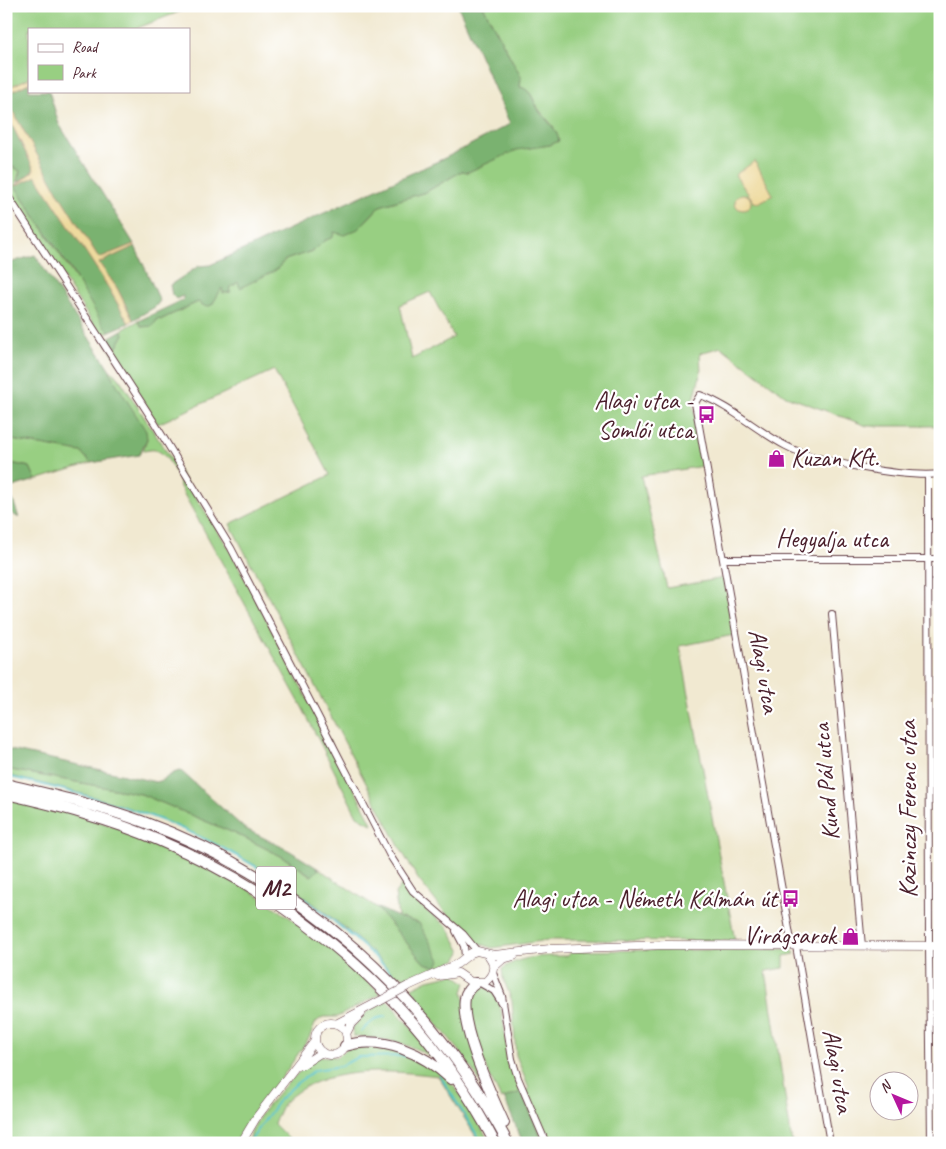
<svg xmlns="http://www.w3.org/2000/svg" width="946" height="1149" font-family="Caveat,sans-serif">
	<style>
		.green { fill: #98cf82; stroke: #717756; fill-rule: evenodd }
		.forest { fill: #7ab270; stroke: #62684e }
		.sand { fill: #eeda9e; stroke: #9c7c64 }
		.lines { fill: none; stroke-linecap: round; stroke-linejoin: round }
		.stream { stroke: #54c2ca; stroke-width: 2 }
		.minor-casing { stroke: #633d44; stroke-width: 8 }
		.tertiary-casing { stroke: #633d44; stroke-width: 9 }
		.trunk-casing { stroke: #633d44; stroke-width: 12 }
		.minor { stroke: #fff; stroke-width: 6 }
		.tertiary { stroke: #fff; stroke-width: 8 }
		.trunk { stroke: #fff; stroke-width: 10 }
		.tertiary-bridge-casing { stroke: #633d44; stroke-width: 9; stroke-linecap: butt }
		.tertiary-bridge { stroke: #fff; stroke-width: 8 }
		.labels { text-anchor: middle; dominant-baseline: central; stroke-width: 4.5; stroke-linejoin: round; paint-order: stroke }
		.shield { fill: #fff; stroke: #80626b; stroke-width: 1 }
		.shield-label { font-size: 24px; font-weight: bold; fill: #4a1f2b }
		.poi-label { font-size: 25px; fill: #4a1f2b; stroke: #fff; text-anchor: end }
		.street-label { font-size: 25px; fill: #4a1f2b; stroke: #fff }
	</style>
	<rect width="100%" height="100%" fill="#fff"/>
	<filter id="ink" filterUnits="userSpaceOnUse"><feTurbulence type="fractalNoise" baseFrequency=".02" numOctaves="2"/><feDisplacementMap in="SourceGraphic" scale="10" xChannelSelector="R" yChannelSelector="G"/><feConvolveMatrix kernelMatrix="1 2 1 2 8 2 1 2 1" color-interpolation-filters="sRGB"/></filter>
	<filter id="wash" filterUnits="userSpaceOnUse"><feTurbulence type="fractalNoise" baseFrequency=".0096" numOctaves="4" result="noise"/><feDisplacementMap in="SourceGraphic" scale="20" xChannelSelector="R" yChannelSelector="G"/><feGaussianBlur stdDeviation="1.12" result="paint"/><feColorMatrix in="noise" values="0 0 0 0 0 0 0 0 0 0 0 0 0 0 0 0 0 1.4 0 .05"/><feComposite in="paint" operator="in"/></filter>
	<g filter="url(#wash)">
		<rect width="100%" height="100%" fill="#f1e9d1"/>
		<path class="green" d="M6,6H194L135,29H29V78L6,89Z
			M483,6H940V426H867L786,396L721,347L700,353L701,372L693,403L703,466L641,476L667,588L724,578L734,635L680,646L735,941L549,940L492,948L476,942L442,909L418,879L400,848L230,524L330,475L274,370L158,424L109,348L117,347L124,334L122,330L138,321L142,327L158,318L160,320L198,302L202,305L222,288L230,291L229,289L238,282L276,270L285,260L315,250L324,241L333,237L334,232L366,221L380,206L426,192L462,171L468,172L517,149L550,145L553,126C549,121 544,116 540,111C533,102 533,90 520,87L521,77ZM430,292L454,337L412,359L400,305Z
			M6,163L20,171L15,186L110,331L104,334L99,333L6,188Z
			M110,370L119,378L230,550L373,825L357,816L302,707L180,487C178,476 167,452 155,450C152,449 146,451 143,451L147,439L111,375Z
			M6,439L81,452L91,463L36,480L30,467L6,462Z
			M6,769L141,794L243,837L283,857L311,876L319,869L376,907L424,963L419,923L398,917L395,893L403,883L423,908L448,927L461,952L456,960L404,982L402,975L397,978C323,897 223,839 120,805C83,793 44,784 6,775Z
			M6,799L65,811L126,830L228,875L325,942L381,994L337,1017H323L316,1022L309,1038L237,1143H6Z
			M792,949L795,954L784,956V968L766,971L792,1143H543L521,1092L501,1099C487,1070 463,1024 471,992C504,967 504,1040 508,1055C511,1067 516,1081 522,1092L529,1089L516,1055L512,1001L503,978L502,969C521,955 546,956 568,956L572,951Z
			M454,974L466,983L463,992L489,1095L459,1050L415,998L416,993L410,989L428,980Z
			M387,1000L444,1066C414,1043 390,1039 353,1036L352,1028L367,1012Z
			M350,1047L395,1048L443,1074L467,1102L490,1143H480L438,1076C392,1070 319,1065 284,1103C280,1108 277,1117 274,1124L290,1140L289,1143H250C246,1121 301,1067 319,1056L336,1057Z"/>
		<path class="forest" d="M458,6H483L521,77L520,87C533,90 533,102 539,111C547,121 557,128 559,141L550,145L517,150L468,172L462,171L426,192L380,206L358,229L344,235L334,232L333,237L324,241L315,250L285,260L276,270L240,288L238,282L229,289L231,292L223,293L222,288L212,305L206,307L198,302L160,320L158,318L153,326L142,327L138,321L183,300V296L176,299L172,295L170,285L199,266L210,265L447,157L510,124Z
			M29,83V91H49L59,124L134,244L99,258L60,196L6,99V94Z
			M6,113L34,169L32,172L18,182L20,171L6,163Z
			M36,176L102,277L129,323L110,331L104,326L71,270L15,186Z
			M135,246L160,301L155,307L133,320L117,288L99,263Z
			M35,255L110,370L111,375L146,431L147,439L139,455L91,463L81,452L6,439V264Z
			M122,330L124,334L117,347L109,348L106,342L108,338Z
			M6,462L30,467L36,480L6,489Z
			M6,496L13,500L19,518L6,510Z
			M6,749L156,782C167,780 170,772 181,771L244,828L290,851L319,869L312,876L283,857L243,837L141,794L6,769Z
			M376,907L398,917L419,923L440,960L437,967L424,963Z
			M521,1092L543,1143H523L504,1098Z"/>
		<path class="sand" d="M29,78V83L6,94V89Z
			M6,99L60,196L99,258L134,244L135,246L99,263L117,288L133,320L129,323L102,277L36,176L15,186L32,172L34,169L6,113Z
			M755,161L773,195L758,203L754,202L735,175Z
			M735 202a8 8 0 1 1 16 0a8 8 0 1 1-16 0Z"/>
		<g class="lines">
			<path class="stream" d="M6,776C53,787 99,798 145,814C243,849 332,910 404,986
				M407,989L422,1004
				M361,1031L375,1019L386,1016
				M440,1076L482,1143
				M251,1140L279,1100L297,1083L315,1070L341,1066L358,1057L406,1056"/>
		</g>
	</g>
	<g filter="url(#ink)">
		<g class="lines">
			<defs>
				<path id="minor" d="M6,193L154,422L231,548L389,854L413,891L463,934L477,951
					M928,475L929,946L931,1143
					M724,559H940
					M832,614L862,946
					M456,931L464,946L465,957
					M792,946L695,403L700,395C731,406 757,431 786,446C816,462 906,478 940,474
					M796,946L830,1143
					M493,973L502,996L512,1059L518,1078L546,1143
					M480,983L494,991L503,1005"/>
				<path id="tertiary" d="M494,967L503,959L514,956
					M438,976L458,973L471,982H485C495,974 496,963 487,954
					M408,986L457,964L471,953L477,951L494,955L550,949L666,945L940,946
					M315 1039a16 16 0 1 1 32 0a16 16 0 1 1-32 0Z
					M336,1024L380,1001
					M346,1034L351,1024L361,1014
					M302,1065L322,1052
					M241,1143L256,1118L315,1041"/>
				<path id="trunk" d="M6,784C52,795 97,805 141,821C299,878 429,995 508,1143
					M6,794C58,806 110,819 158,840C301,900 423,1005 495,1143
					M476,983C470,987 466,991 465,998C460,1028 491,1094 504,1123
					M345,1046C383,1034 424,1054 451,1079"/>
			</defs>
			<use href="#minor" class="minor-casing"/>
			<use href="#tertiary" class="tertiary-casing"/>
			<use href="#trunk" class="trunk-casing"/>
			<use href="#minor" class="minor"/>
			<use href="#tertiary" class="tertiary"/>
			<use href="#trunk" class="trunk"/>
			<defs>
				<path id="tertiary-bridge" d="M380,1001L408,986"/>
			</defs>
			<use href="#tertiary-bridge" class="tertiary-bridge-casing"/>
			<use href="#tertiary-bridge" class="tertiary-bridge"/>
		</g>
	</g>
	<defs>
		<symbol id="bus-bare" viewBox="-9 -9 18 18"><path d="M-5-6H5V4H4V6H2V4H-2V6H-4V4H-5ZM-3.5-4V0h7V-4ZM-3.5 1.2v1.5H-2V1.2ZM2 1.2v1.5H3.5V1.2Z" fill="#b5179e" stroke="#fff" stroke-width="2.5" paint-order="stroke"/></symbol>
		<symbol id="shop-bare" viewBox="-9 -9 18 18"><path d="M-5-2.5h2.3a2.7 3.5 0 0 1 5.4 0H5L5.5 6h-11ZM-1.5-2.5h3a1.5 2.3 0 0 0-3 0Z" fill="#b5179e" stroke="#fff" stroke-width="2.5" paint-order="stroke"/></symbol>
	</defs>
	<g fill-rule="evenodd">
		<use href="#bus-bare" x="694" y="402" width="25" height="25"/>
		<use href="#shop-bare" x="764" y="446" width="25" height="25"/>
		<use href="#bus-bare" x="778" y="886" width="25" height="25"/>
		<use href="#shop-bare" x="838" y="924" width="25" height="25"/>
	</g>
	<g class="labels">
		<rect class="shield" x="256" y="866.5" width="40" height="43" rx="4"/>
		<g class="shield-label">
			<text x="276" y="888">M2</text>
		</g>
		<g class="poi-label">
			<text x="693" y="401">Alagi utca -<tspan x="693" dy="29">Somlói utca</tspan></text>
			<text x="791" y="458" text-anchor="start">Kuzan Kft.</text>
			<text x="777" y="899">Alagi utca - Németh Kálmán út</text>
			<text x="836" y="936">Virágsarok</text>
		</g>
		<g class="street-label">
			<text x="832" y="539">Hegyalja utca</text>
			<text transform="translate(764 671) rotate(80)">Alagi utca</text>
			<text transform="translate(826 782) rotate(-95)">Kund Pál utca</text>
			<text transform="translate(908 809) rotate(-90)">Kazinczy Ferenc utca</text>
			<text transform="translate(838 1071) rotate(80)">Alagi utca</text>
		</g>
	</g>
	<rect width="946" height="1149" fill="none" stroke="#fff" stroke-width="25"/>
	<rect x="28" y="28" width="162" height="65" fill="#ffffff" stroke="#b7a5aa"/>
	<rect x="38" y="44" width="25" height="8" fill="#ffffff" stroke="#b7a5aa"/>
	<text x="72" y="52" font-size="15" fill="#4a1f2b">Road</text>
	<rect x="38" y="65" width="25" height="15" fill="#98cf82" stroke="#b7a5aa"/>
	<text x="72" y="78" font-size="15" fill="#4a1f2b">Park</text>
	<g transform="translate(894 1096) rotate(314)"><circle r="24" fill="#ffffff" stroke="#b7a5aa"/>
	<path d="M0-4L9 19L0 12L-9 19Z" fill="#b5179e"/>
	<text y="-8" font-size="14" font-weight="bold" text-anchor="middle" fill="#4a1f2b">N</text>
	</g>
</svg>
